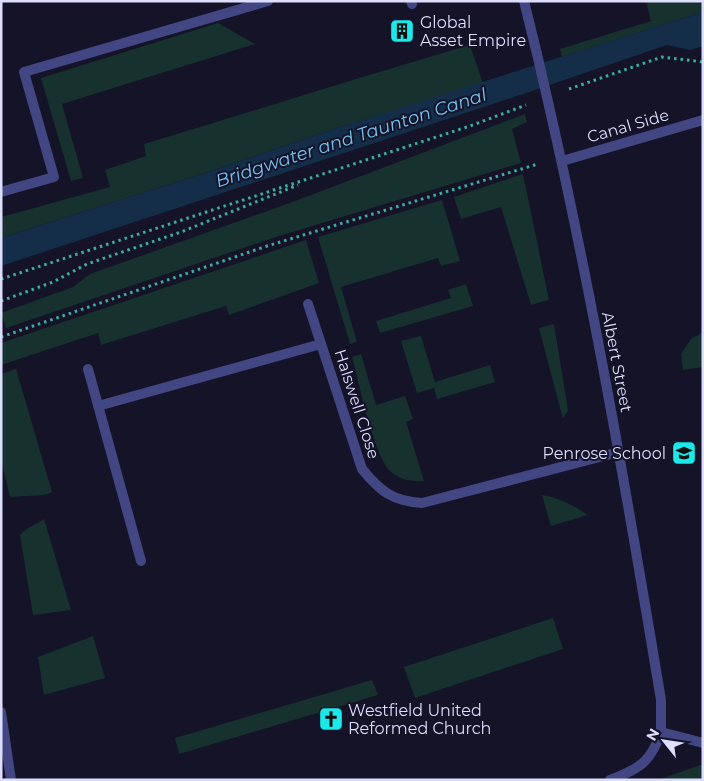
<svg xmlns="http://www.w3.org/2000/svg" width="704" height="781" font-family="Montserrat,sans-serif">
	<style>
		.green { fill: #16312e }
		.water { fill: #142e4a }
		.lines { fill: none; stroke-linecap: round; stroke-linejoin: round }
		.path { stroke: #3cb09e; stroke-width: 3; stroke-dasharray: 2.5 4; stroke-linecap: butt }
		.lane { stroke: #424682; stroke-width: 10 }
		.street { stroke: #424682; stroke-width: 10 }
		.street-bridge { stroke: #424682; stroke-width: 10 }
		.labels { text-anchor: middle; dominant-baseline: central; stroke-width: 4; stroke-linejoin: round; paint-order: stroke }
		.poi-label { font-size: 16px; fill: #ddddfc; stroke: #141328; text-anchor: start }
		.street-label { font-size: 16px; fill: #ddddfc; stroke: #141328 }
		.water-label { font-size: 18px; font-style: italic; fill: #75c4f2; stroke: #141328 }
	</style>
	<rect width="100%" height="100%" fill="#141328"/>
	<path class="green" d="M646,1H703V12L562,57L560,49L651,21Z
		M218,23L255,44L62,104L83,178L71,181L41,78Z
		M470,45L483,83L337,128L208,172L1,238V217L110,187L105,170L146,156L144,144C253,111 361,77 470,45Z
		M525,114L527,122L512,129L521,163L279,236L6,328L1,313L73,287L90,274L287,204Z
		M523,174L549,300L531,305L501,207L461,219L454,197Z
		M442,200L460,261L441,266L438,258L341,287L357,342L350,344L318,237Z
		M306,240L319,283L229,315L226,306L101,345L98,333L1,365V343Z
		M466,284L473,306L380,333L376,321L451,298L448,290Z
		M554,324L568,410L563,419L539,328Z
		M703,332V367L683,370L681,354L691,339Z
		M421,336L435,382L490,365L495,382L437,399L434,388L417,393L401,341Z
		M361,354L376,405L405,396L413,419L406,422L424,481C412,482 401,480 391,472C374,457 359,382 352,357Z
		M16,369L52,492L45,495L10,497L1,460V374Z
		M542,495C560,498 573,505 588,515L551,526Z
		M44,519L71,610L33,615L20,535L25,530Z
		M553,618L563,649L415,698L404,667Z
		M93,636L105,678L44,695L38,657Z
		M372,680L378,695L179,754L175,738Z
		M703,764V780H658Z"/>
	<path class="water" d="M703,12V46L690,50L667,45L520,95L1,266V238L208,172L337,128Z"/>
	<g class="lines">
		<path class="path" d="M569,89L662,57L703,62
			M1,279L470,126L526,105
			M1,301L53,282L87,264L181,232L298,185
			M1,337L267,246L538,164"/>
		<path class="lane" d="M411,1L412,4
			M1,192L54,177L24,72L268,1
			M88,369L141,561"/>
		<path class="street" d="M524,1L537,54
			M549,106C594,303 628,501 661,700V732
			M562,161L703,120
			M308,304L362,469C380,491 392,501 422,503L619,452
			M98,406L321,344
			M1,712L11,780
			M610,780C639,769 651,762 661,732L703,743"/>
		<path class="street-bridge" d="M537,54L549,106"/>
	</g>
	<defs>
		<symbol id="building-square" viewBox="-11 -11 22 22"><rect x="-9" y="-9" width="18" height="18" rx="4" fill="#1be8e9" stroke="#141328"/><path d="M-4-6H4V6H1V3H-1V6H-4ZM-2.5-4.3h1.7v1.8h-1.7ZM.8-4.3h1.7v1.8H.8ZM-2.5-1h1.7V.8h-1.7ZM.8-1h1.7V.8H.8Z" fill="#111"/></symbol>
		<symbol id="school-square" viewBox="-11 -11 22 22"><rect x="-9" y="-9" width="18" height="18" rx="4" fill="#1be8e9" stroke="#141328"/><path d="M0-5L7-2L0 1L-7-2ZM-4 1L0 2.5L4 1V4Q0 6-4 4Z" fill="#111"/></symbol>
		<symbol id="church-square" viewBox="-11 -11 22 22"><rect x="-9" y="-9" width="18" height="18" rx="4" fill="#1be8e9" stroke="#141328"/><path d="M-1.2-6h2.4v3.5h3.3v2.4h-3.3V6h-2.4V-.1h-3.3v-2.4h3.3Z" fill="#111"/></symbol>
	</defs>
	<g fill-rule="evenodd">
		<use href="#building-square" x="388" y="17" width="28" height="28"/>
		<use href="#school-square" x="670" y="439" width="28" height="28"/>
		<use href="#church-square" x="317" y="705" width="28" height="28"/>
	</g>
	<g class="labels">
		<g class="poi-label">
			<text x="420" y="22">Global<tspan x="420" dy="18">Asset Empire</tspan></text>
			<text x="666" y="453" text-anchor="end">Penrose School</text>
			<text x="348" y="710">Westfield United<tspan x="348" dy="18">Reformed Church</tspan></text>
		</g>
		<g class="street-label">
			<text transform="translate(628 126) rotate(-16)">Canal Side</text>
			<text transform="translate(617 362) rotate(79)">Albert Street</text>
			<text transform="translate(357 404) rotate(72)">Halswell Close</text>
		</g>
		<g class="water-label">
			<text transform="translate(351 138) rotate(-18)">Bridgwater and Taunton Canal</text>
		</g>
	</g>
	<rect width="704" height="781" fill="none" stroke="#ddddfc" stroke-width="5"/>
	<g transform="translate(664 741) rotate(300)" stroke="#141328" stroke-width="4" paint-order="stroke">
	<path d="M0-4L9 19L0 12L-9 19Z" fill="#ddddfc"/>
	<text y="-8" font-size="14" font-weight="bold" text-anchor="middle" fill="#ddddfc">N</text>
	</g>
</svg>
